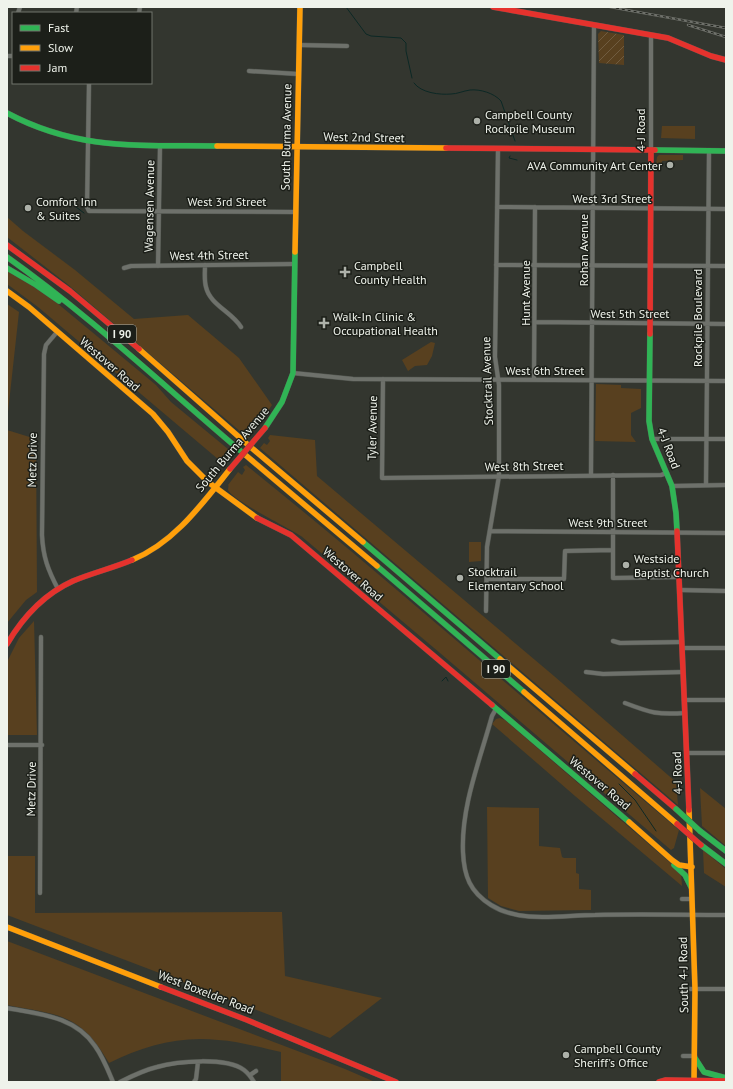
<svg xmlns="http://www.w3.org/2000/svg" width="733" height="1089" font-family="'PT Sans',sans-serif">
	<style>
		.green { fill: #58401f }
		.garden { fill: url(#garden-furrows) }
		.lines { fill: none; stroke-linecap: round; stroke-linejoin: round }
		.stream { stroke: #0c2825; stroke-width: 1 }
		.street-casing { stroke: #51554f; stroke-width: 5 }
		.fast-casing { stroke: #51554f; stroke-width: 6 }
		.slow-casing { stroke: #51554f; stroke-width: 6 }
		.jam-casing { stroke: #51554f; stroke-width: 6 }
		.street { stroke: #6e716b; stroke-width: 4 }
		.fast { stroke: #30b455; stroke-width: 5.5 }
		.slow { stroke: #ff9f0a; stroke-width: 5.5 }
		.jam { stroke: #e5322d; stroke-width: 5.5 }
		.rail-casing { stroke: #6e706a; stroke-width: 2.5 }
		.rail { stroke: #1c1f19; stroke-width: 1; stroke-dasharray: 3; stroke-linecap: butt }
		.fast-bridge-casing { stroke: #51554f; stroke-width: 6; stroke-linecap: butt }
		.jam-bridge-casing { stroke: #51554f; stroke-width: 6; stroke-linecap: butt }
		.fast-bridge { stroke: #30b455; stroke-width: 5.5 }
		.jam-bridge { stroke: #e5322d; stroke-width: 5.5 }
		.poi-dot { fill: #adb1a9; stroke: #1c1f19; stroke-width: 1.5 }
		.labels { text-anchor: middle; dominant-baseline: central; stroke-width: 3; stroke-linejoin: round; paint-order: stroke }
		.shield { fill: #1c1f19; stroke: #b0b3ac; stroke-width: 1 }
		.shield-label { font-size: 11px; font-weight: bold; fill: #eff3eb }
		.poi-label { font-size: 12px; fill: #eff3eb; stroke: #1c1f19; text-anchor: start }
		.street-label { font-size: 12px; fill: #eff3eb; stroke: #1c1f19 }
	</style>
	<defs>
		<pattern id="garden-furrows" width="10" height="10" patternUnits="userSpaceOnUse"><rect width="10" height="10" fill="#58401f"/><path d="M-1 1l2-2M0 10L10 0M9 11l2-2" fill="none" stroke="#705c40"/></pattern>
	</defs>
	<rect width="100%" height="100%" fill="#33362f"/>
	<path class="green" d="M662,126H695V139L661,138Z
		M659,155H683V160L662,161V165L656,164L657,157Z
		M7,217L23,231L75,270L134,319L188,315L239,358L272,405L259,424L248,438L66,283L7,237Z
		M7,271L31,285L57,303L156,385L171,402L234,454L231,458L229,456L225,455L222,457L227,463L225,465L38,307L7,284Z
		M7,304L19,312L7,421Z
		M431,342L435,343L432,356L427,365L415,366L408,371L402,360Z
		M596,384L621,385V388L641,389V408L631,413V435L636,442L595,441Z
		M7,430L36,439L37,592L26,600L7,623Z
		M270,435L315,440L317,476L554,676L676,782L678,805L260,448L264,443L267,445L270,441L268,438Z
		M246,465C393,583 534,709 679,830L674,848L671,850L440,653L301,536C289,528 232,500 228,490C228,488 229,486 228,485L238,472L242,475L245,470L243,467Z
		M469,542H481V561L469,562Z
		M34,621L37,735H7V662L19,638Z
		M500,718L505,720L681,872L682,886L575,796L492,724L496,719Z
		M700,788L726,809V846L702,826Z
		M487,807L539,808V846L560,848L562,857L564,858H576V873L579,874V889L591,890V910L519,911L501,906L488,898Z
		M703,850L726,869V887L704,873Z
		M7,856H35V913L282,912L285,976L382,998L330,1038L7,915Z
		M7,941L345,1069L375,1082H281V1052C261,1048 239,1041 218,1040C178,1036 144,1046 109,1063C80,1013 59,1015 7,1005Z"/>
	<path class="garden" d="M601,31L624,35V65L599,63L598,34Z"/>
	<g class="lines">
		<path class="stream" d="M346,7L366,34L371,36L401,38L406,43V51L412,78
			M414,83C421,93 440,95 451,94C457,94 463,91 470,90C480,89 494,93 501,101L515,141
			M510,156L509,158L517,160
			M54,204H72L84,213
			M442,681L446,677L448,681
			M619,784L635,800L656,831"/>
		<defs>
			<path id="street" d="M18,13L20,7
				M76,13L77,7
				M139,13L140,7
				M299,45L347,46
				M7,56H13
				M249,71L298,74
				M89,83L87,207L89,211L295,212
				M651,150V35
				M497,207L726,209
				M205,265C205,272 204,280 206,287C210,305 232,312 241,327
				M496,265L726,266
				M158,266L160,146
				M124,268L131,266L294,264
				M535,322L726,324
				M57,332L46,345L44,354L42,535C43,557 48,570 58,589
				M293,373L353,379L726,381
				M383,379L382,478L661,475L667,473
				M534,380L535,207
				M652,439H726
				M591,475L594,25
				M613,475V578L679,577
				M706,485L709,151
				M672,486L726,485
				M490,531L726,533
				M487,579H564L565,551L612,550
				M680,590L726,591
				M486,611L487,547L499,476V385L495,357L498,149
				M613,641L620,643L682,642
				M682,648H726
				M586,672L603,674L683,672
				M684,700H726
				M625,703C651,713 658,715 685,713
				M496,709L492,716C480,760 461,806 463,852C464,876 470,892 491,905C521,924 562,915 595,915C639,914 683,915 726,915
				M7,745H42
				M687,753H726
				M40,893L41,637
				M682,899H692
				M683,989H726
				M7,1008C39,1014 75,1016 95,1046C103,1057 108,1070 113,1082
				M683,1056H695
				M250,1075L256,1071
				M120,1082C132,1076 144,1070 157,1067C177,1061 226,1057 244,1070C248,1073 251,1077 254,1082
				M194,1082L196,1079L198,1062"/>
			<path id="fast" d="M7,113C78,151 140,145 217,146
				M655,150L726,151
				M7,257C90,316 165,387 243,453
				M7,268L36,285L59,301
				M650,334L649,421L652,439L672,486L676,513L677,531
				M265,428L282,402L293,373L295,252
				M363,542L500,659
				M377,566L524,692
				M492,705L629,822
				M700,831L726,851
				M701,845L726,864
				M674,865L685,875L691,887
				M695,1058L704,1072L726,1078"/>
			<path id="slow" d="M217,146L446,148
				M295,252L300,7
				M7,291L29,307L153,414L168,432L187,461L208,482L257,518
				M139,349L247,444L363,542
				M243,453L377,566
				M132,560C174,543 202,504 230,469
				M500,659L635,774
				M524,692L677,824
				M689,810L695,989L694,1082
				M629,822L672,860L679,865L692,867
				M7,927L161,987"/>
			<path id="jam" d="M493,7L668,38L711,56L726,60
				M446,148L655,150
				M7,245L70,291L139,349
				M650,334L651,150
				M257,518L291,535L492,705
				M677,531L689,810
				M7,644C23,617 44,594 73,581C92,573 113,568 132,560
				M635,774L676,809
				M161,987L247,1020L396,1082
				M659,1082L666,1080L726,1081"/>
		</defs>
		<use href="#street" class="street-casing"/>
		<use href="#fast" class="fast-casing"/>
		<use href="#slow" class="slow-casing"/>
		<use href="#jam" class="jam-casing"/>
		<use href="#street" class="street"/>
		<use href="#fast" class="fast"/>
		<use href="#slow" class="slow"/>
		<use href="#jam" class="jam"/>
		<defs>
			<path id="rail" d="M610,7L726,28
				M688,25L726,37"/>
		</defs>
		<use href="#rail" class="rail-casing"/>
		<use href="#rail" class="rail"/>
		<defs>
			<path id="fast-bridge" d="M676,809L700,831"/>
			<path id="jam-bridge" d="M230,469L265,428
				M677,824L701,845"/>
		</defs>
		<use href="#fast-bridge" class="fast-bridge-casing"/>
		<use href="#jam-bridge" class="jam-bridge-casing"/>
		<use href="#fast-bridge" class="fast-bridge"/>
		<use href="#jam-bridge" class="jam-bridge"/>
	</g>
	<g class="poi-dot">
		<circle cx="477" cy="121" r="4"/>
		<circle cx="670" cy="165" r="4"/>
		<circle cx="28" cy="208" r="4"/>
		<path d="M343 266h4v4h4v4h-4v4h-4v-4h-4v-4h4z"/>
		<path d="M322 317h4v4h4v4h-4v4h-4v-4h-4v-4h4z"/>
		<circle cx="626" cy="565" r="4"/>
		<circle cx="460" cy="578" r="4"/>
		<circle cx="566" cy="1055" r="4"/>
	</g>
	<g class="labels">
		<g class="shield">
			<rect x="108" y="325" width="28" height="18" rx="3"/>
			<rect x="482" y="660" width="28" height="18" rx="3"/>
		</g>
		<g class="shield-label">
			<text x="122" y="334">I 90</text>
			<text x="496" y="669">I 90</text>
		</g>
		<g class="poi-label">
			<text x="485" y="114">Campbell County<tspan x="485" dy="14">Rockpile Museum</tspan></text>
			<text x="662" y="165" text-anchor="end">AVA Community Art Center</text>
			<text x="36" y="201">Comfort Inn<tspan x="36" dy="14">&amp; Suites</tspan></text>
			<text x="354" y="265">Campbell<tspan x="354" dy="14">County Health</tspan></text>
			<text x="333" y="316">Walk-In Clinic &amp;<tspan x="333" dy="14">Occupational Health</tspan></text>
			<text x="634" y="558">Westside<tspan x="634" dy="14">Baptist Church</tspan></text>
			<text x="468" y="571">Stocktrail<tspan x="468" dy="14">Elementary School</tspan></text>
			<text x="574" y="1048">Campbell County<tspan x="574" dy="14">Sheriff's Office</tspan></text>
		</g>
		<g class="street-label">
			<text transform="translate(640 130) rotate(-90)">4-J Road</text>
			<text transform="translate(286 137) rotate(-89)">South Burma Avenue</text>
			<text transform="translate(364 137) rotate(1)">West 2nd Street</text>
			<text x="612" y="198">West 3rd Street</text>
			<text x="227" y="201">West 3rd Street</text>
			<text transform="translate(149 206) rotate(-89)">Wagensen Avenue</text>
			<text transform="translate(583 250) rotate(-90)">Rohan Avenue</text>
			<text transform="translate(209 255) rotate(-1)">West 4th Street</text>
			<text transform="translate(525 293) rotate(-90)">Hunt Avenue</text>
			<text x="630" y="313">West 5th Street</text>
			<text transform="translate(697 318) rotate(-90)">Rockpile Boulevard</text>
			<text transform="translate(110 364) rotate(41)">Westover Road</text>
			<text x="545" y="370">West 6th Street</text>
			<text transform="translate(487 381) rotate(-92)">Stocktrail Avenue</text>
			<text transform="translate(372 428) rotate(-89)">Tyler Avenue</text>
			<text transform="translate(669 448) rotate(69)">4-J Road</text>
			<text transform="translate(232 449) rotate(-50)">South Burma Avenue</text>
			<text transform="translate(32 460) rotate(-89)">Metz Drive</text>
			<text transform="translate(524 466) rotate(-1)">West 8th Street</text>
			<text x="608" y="522">West 9th Street</text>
			<text transform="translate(353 574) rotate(41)">Westover Road</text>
			<text transform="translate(677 773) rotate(-92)">4-J Road</text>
			<text transform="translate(600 783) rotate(40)">Westover Road</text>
			<text transform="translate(31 789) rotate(-89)">Metz Drive</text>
			<text transform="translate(683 975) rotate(-91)">South 4-J Road</text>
			<text transform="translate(206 992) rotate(21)">West Boxelder Road</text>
		</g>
	</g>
	<rect width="733" height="1089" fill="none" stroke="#eff3eb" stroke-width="16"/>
	<rect x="12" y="12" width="140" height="72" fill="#1c1f19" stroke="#70746d"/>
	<rect x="20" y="25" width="20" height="6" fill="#30b455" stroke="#70746d"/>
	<text x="48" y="32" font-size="12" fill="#eff3eb">Fast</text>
	<rect x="20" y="45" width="20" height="6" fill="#ff9f0a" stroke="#70746d"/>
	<text x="48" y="52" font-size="12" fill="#eff3eb">Slow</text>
	<rect x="20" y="65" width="20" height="6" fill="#e5322d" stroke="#70746d"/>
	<text x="48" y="72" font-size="12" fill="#eff3eb">Jam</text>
</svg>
